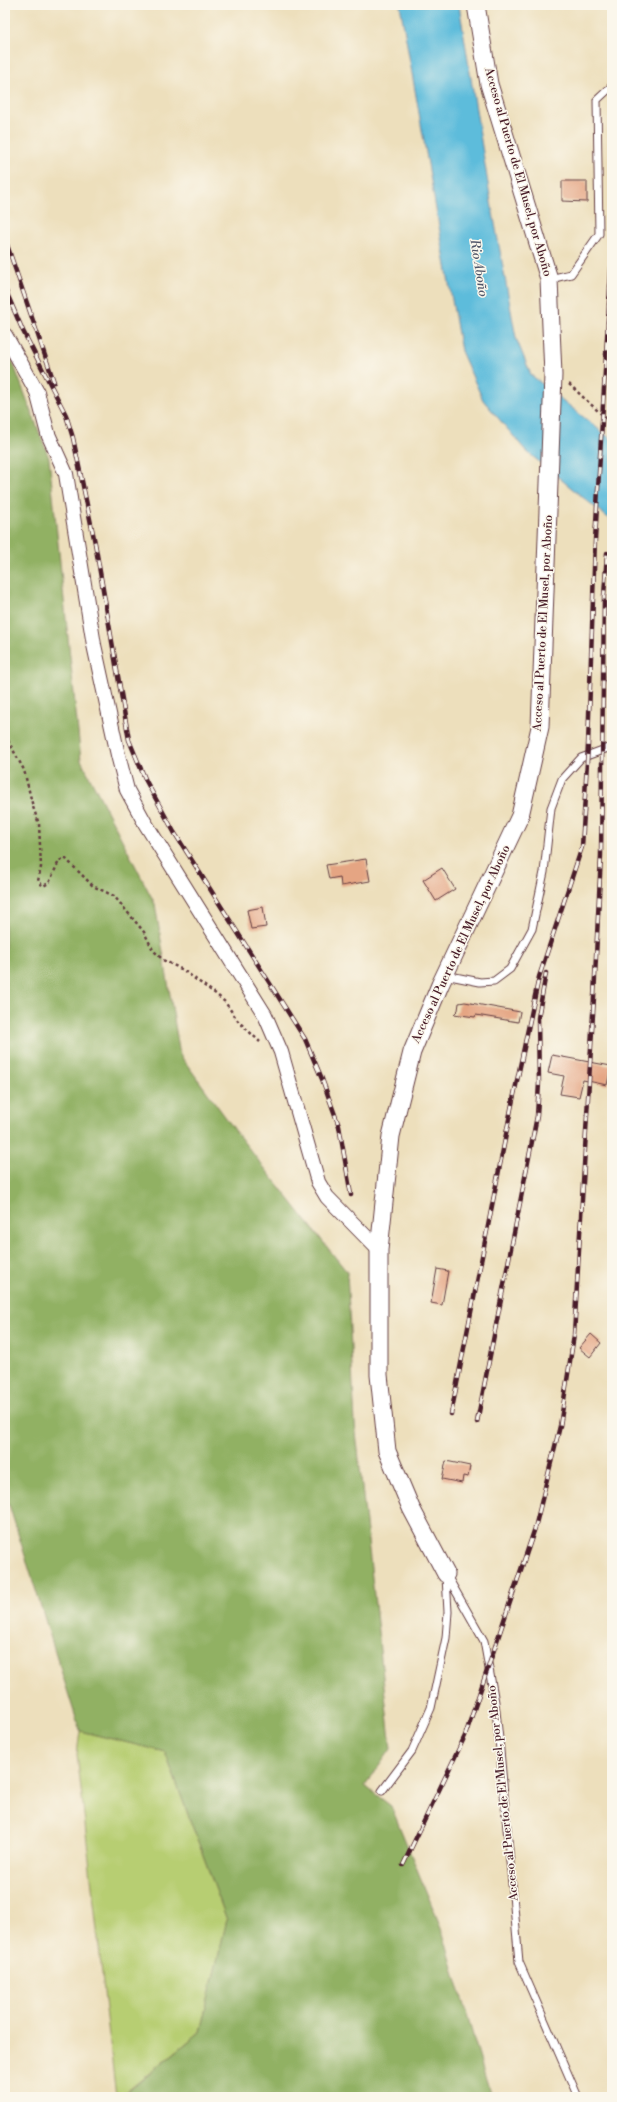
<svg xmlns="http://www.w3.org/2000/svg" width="617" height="2102" font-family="'Libre Bodoni',serif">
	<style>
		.green { fill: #b7ce72; stroke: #80764e }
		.forest { fill: #91b164; stroke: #6e6848 }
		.water { fill: #5dbcdb; stroke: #546e83 }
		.building { fill: #e5a583 }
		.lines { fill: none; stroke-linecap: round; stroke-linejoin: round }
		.service-casing { stroke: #623c41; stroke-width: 9 }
		.minor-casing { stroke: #623c41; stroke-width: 16 }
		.tertiary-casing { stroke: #623c41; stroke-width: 19 }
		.path { stroke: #623c41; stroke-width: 2.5; stroke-dasharray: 3 3; stroke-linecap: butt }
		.service { stroke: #fff; stroke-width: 7 }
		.minor { stroke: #fff; stroke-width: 14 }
		.tertiary { stroke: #fff; stroke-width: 17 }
		.rail-casing { stroke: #4a1f2b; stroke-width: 4.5 }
		.rail { stroke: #fbf7ec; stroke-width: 3; stroke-dasharray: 9; stroke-linecap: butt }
		.labels { text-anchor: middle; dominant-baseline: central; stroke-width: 3; stroke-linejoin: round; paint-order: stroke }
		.street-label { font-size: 12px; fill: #4a1f2b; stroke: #fbf7ec }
		.water-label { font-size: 13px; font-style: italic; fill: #515669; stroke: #fbf7ec }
	</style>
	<rect width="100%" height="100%" fill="#fbf7ec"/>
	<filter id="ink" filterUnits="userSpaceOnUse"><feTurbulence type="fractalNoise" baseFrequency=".025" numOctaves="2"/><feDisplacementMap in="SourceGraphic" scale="8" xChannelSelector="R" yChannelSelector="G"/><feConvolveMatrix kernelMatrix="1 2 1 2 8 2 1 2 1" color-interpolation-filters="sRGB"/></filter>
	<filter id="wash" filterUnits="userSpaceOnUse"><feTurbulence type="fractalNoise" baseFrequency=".012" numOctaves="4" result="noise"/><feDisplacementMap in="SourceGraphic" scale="16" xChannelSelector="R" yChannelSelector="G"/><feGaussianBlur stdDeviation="0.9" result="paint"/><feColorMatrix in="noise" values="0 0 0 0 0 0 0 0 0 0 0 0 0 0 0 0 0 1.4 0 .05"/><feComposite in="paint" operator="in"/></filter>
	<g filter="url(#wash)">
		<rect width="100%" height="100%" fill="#eddfbc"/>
		<path class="green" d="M80,1731L165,1752L227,1920L200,2032L120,2097H116L77,1754Z"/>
		<path class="forest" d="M5,342L49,458L81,760L155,904L180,1055L243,1141L347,1272L355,1423L391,1749L365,1786L391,1806L442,1930L491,2097H126L125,2094L200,2032L227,1920L165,1752L80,1731L5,1492V1420L7,1415L5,1410Z"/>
		<path class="water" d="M400,5H459L491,202L516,338L531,375L612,440V521L526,451L483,400L461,351Z"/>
		<g id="blocks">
			<path class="building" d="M562,181H587V202L562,201Z
				M366,859L370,881L341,886L340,877L329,879L326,865Z
				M442,868L455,889L436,901L423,880Z
				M263,907L266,927L251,929L247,910Z
				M465,1002L520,1012L518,1022L476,1015L475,1017L454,1014L458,1010L459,1003Z
				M552,1055L611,1066L607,1085L583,1080L579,1097L560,1094L564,1076L548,1073Z
				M437,1269L448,1271L442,1305L431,1303Z
				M591,1334L601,1343L590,1357L579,1348Z
				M446,1461L470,1466L468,1477L463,1476L462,1483L442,1479Z"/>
		</g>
	</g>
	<g filter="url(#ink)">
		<use href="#blocks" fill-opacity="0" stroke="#623c41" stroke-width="1"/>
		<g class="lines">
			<defs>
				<path id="service" d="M550,279L571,274L599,234L597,100L612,86
					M445,975L480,982L494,981L510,969L532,929L544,872L551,808L562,779L581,758L608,748H612
					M446,1574L484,1641L495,1702L499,1739L519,1962L578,2097
					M382,1791L412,1751L431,1708L446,1638L448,1612L446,1577"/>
				<path id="minor" d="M5,335L37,392L48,434L66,474L94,645L118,755L127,790L145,823L265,1015L281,1052L318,1182L327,1197L379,1250"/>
				<path id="tertiary" d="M446,1574L411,1508L387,1451L379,1375V1250L391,1136L412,1052L440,985L520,816L540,727L553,375L549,279L489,84L476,5"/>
			</defs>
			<use href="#service" class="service-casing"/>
			<use href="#minor" class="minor-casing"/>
			<use href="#tertiary" class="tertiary-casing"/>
			<path class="path" d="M569,384L612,424
				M5,735L24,770L33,807L39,824L41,867L38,881L43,886L49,883L59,861L65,858L93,886L114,896L144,932L153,950L163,960L183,970L217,995L225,1002L238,1021L260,1042"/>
			<use href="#service" class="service"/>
			<use href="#minor" class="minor"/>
			<use href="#tertiary" class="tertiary"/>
			<defs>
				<path id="rail" d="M612,69V84
					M5,239L54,382
					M5,289L23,331L66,415L73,438L95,543L129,740L146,781L174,832L305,1039L322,1079L339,1126L351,1195
					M451,1414L511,1109L539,977L582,847L588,745L595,540L612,253
					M477,1422L537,1116L539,1083L538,1018L546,973
					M403,1865L465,1736L535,1528L560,1426L574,1335L594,997L601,855L604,596L607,553"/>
			</defs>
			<use href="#rail" class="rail-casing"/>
			<use href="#rail" class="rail"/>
		</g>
	</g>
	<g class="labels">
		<g class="street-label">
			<text transform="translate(518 172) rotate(74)">Acceso al Puerto de El Musel, por Aboño</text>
			<text transform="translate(543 623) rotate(-87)">Acceso al Puerto de El Musel, por Aboño</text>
			<text transform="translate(461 944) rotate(-65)">Acceso al Puerto de El Musel, por Aboño</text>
			<text transform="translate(503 1793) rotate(-96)">Acceso al Puerto de El Musel, por Aboño</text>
		</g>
		<g class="water-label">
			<text transform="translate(479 268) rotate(81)">Rio Aboño</text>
		</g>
	</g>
	<rect width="617" height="2102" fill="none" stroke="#fbf7ec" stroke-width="20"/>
</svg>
